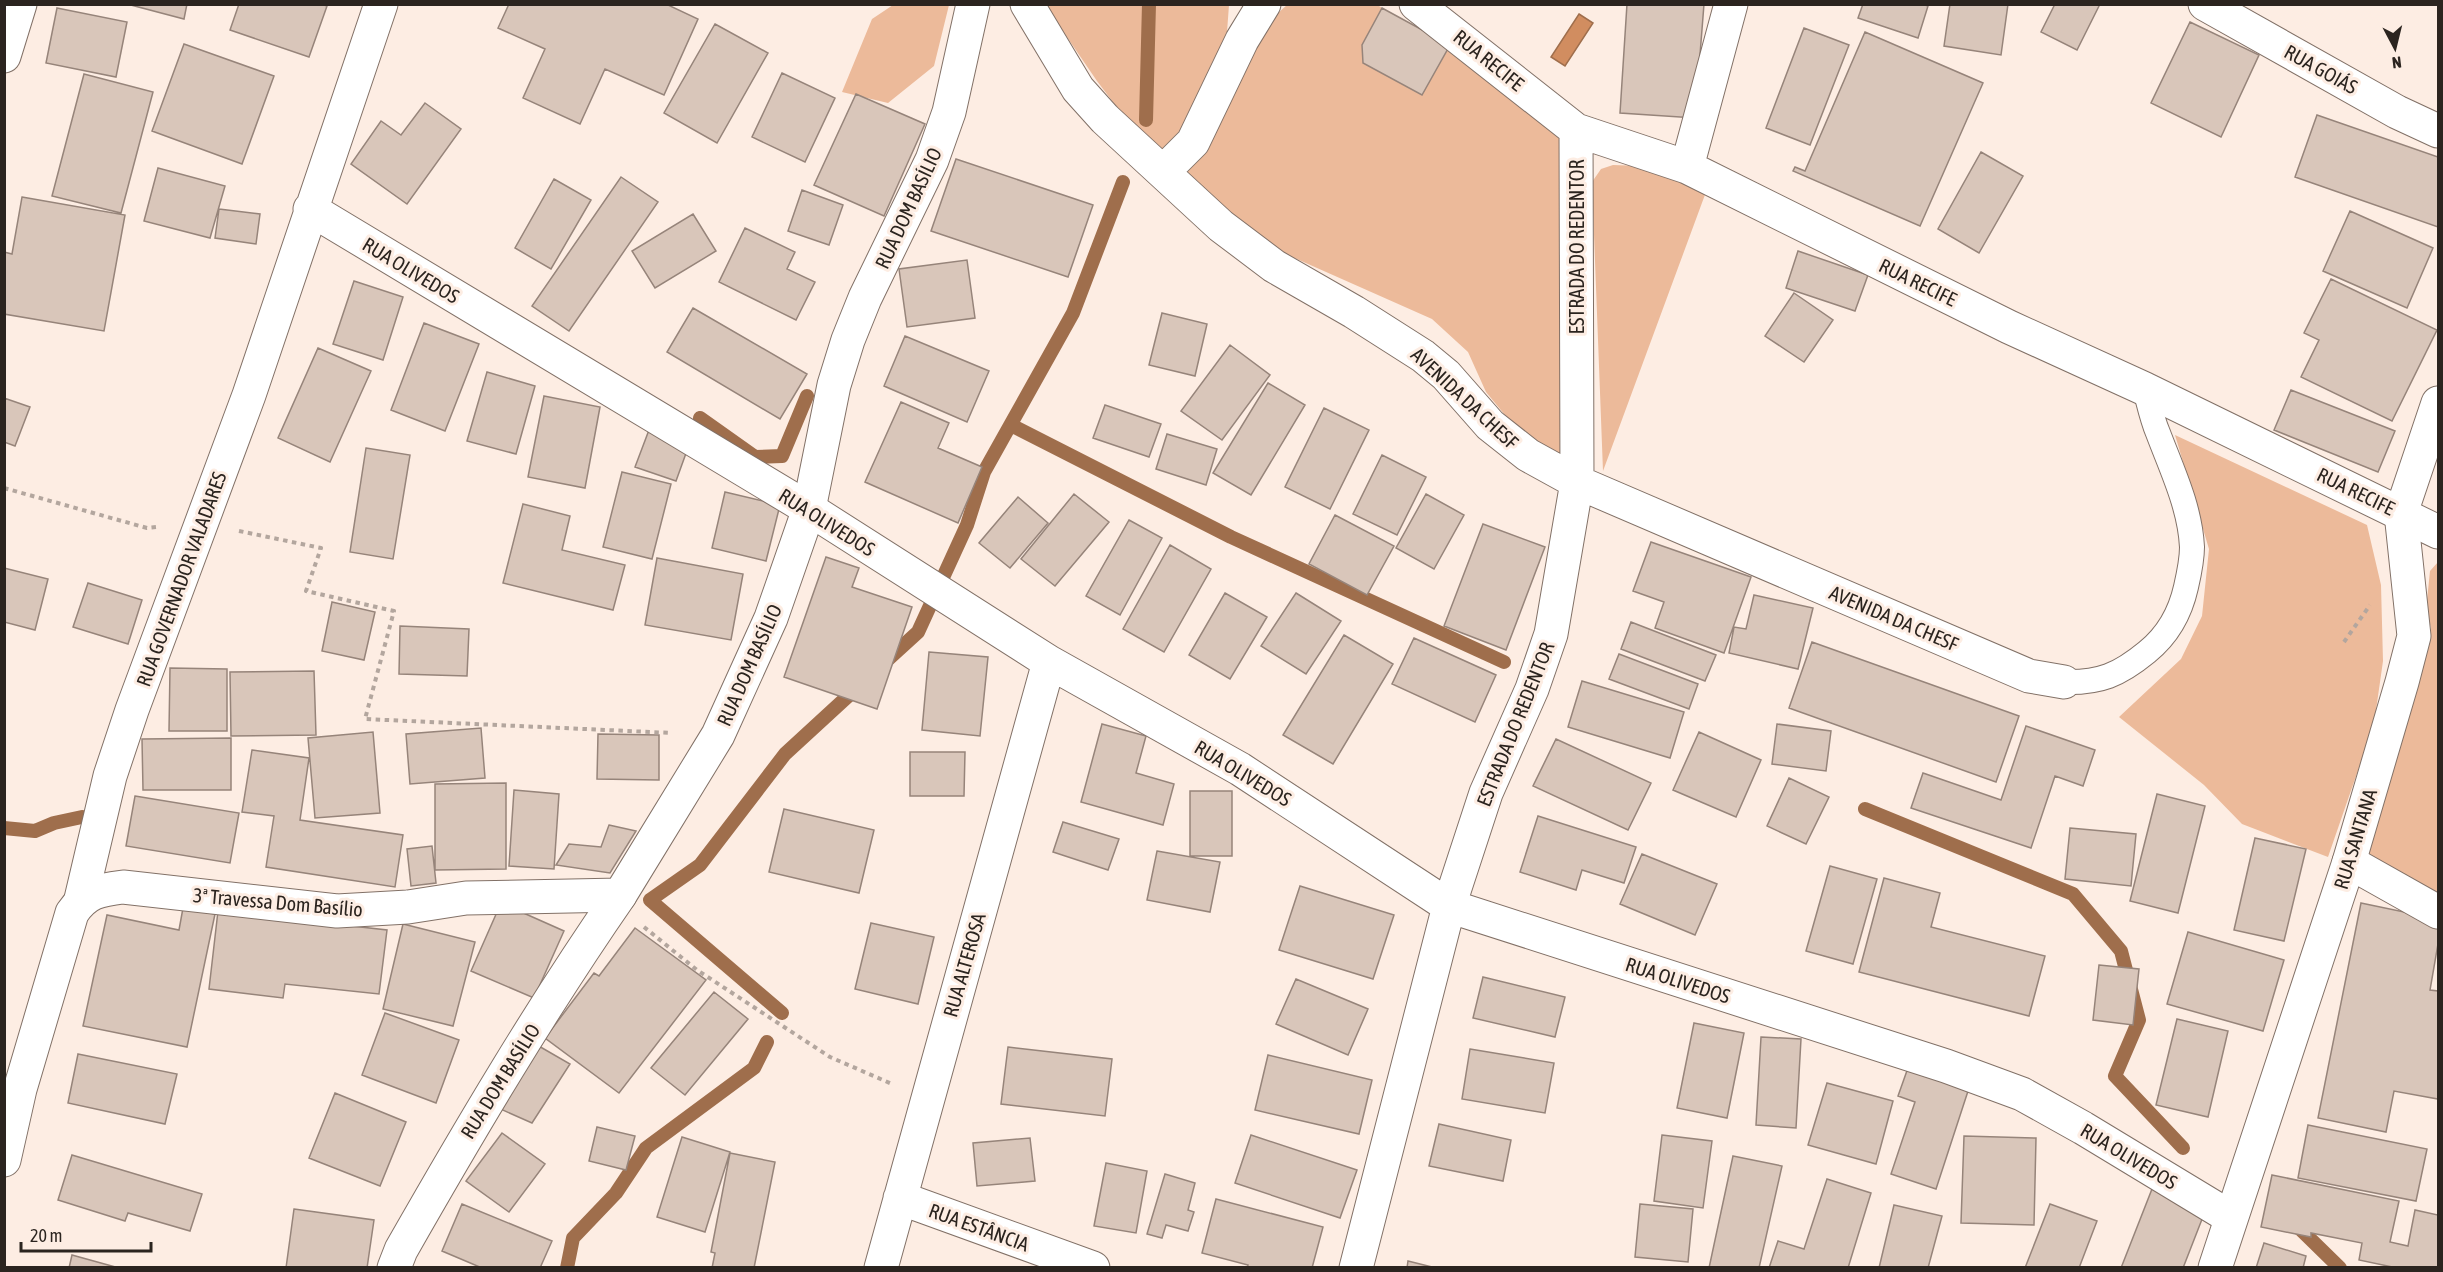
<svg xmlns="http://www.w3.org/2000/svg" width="2443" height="1272" font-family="'Asap Condensed',sans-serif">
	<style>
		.green { fill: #ecba9a }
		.water { fill: #d18d60; stroke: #9f6e4c; stroke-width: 1.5 }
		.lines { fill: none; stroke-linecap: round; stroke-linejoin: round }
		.stream { stroke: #9f6e4c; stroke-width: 14 }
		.building { fill: #d9c6ba; stroke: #96847a; stroke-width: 1.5 }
		.lane-casing { stroke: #827167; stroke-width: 26 }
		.street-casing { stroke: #827167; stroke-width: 35 }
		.secondary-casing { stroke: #827167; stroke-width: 35 }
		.path { stroke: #b3a69e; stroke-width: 4; stroke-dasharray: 4.5 4.5; stroke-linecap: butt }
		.lane { stroke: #fff; stroke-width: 24 }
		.street { stroke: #fff; stroke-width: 33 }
		.secondary { stroke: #fff; stroke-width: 33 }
		.labels { text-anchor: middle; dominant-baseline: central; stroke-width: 6; stroke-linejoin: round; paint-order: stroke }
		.street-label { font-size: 20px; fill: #2b241f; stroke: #fdede3 }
	</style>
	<rect width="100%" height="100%" fill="#fdede3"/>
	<path class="green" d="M1376,4L1382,8L1362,45L1363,62L1422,94L1450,45L1565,138L1569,462L1514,426L1486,392L1468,352L1432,319L1281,252L1183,179L1187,162L1268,22L1287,5Z
		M893,5H949L934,66L888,103L842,92L872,19Z
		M1045,5H1229L1227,32L1207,93L1168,154L1147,147L1097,81Z
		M1613,165L1641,166L1706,192L1603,471L1592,182L1601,169Z
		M2175,435L2367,525L2381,585L2383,661L2374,724L2328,857L2242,824L2204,785L2119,717L2181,659L2202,616L2209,549Z
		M2438,562V901L2366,859L2431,628L2426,610L2430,571Z"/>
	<path class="water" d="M1579,14L1593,23L1565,66L1551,57Z"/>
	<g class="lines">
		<path class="stream" d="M1146,120L1149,4
			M700,418L755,457L782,456L807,396
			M1011,425L1231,537L1504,662
			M884,663L918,632L967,525L984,472L1073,313L1123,182
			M1865,809L2073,894L2121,951L2139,1020L2115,1076L2183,1148
			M4,828L35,831L54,823L82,817
			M782,1013L650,900L700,865L785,754L859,686
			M2294,1223L2340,1268
			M567,1268L573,1238L616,1193L646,1148L754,1068L767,1042"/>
	</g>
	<path class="building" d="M127,4H187L184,19Z
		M239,4H321L327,6L309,57L230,30Z
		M509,4H666L698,19L664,95L605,69L580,124L523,98L545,49L498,28Z
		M1627,4H1704L1695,118L1620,113Z
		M1863,4H1922L1928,6L1918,38L1858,18Z
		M1950,4H2008L2001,55L1944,46Z
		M2055,4H2100L2077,50L2041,32Z
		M57,8L127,22L116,77L46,63Z
		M1382,8L1450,45L1422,95L1363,63L1362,45Z
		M2190,22L2259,55L2221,137L2151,103Z
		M715,24L768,53L717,143L664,113Z
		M1804,28L1849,45L1810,145L1766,128Z
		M1865,32L1983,83L1920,226L1793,171L1795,167L1805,171Z
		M184,44L274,76L242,164L152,131Z
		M782,73L835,98L805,162L752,137Z
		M84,74L153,92L121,213L52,196Z
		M856,94L925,124L884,216L814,185Z
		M425,103L461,129L407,204L351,164L381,121L401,135Z
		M2317,115L2438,157V227L2295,177Z
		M1981,152L2023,176L1979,253L1938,229Z
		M956,159L1093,205L1068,277L931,231Z
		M158,168L225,186L210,238L144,221Z
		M621,177L658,202L569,331L532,306Z
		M554,179L591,200L551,269L515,248Z
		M802,190L843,205L829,245L788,231Z
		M22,197L125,215L104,331L4,314V252L12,254Z
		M219,209L260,214L256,244L215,238Z
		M2350,211L2433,248L2407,308L2323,271Z
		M693,214L716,251L655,288L632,251Z
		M745,228L795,252L787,269L815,282L796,320L719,282Z
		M1798,251L1868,275L1855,311L1786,288Z
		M967,260L975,318L907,327L899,269Z
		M2331,279L2437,330L2392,421L2301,377L2319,340L2304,333Z
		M354,281L403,297L383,360L333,344Z
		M1794,293L1833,320L1804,362L1765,336Z
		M693,308L807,374L780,419L667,352Z
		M1162,313L1207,324L1195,376L1149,365Z
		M424,323L479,344L445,431L391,410Z
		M905,336L989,371L967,422L884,386Z
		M1230,345L1270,375L1222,440L1181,411Z
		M318,348L371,371L330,462L278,438Z
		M487,372L535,386L516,454L467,441Z
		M1268,383L1305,405L1251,495L1213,473Z
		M2291,390L2395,431L2378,472L2274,430Z
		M544,396L600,407L585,488L528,477Z
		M4,398L30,407L15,446L4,442Z
		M901,402L949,423L938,448L982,467L958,523L865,482Z
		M1105,405L1161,424L1149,457L1093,438Z
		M1324,408L1369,430L1330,509L1285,487Z
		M649,430L689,445L676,481L635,467Z
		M1167,434L1217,449L1206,485L1156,469Z
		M366,448L410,455L393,559L350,552Z
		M1382,455L1426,477L1397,535L1353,514Z
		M622,472L671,484L652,559L603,547Z
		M725,492L780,505L766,561L712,548Z
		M1074,494L1109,522L1055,586L1021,559Z
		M1426,494L1464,515L1434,569L1396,548Z
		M1018,497L1048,523L1010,568L979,543Z
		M523,504L570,516L562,550L625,565L613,610L503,583Z
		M1335,515L1394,546L1367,595L1309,564Z
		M1129,520L1162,538L1120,615L1086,596Z
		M1483,524L1545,547L1506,650L1444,626Z
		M1651,542L1751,577L1724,653L1655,628L1664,602L1633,591Z
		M1170,545L1211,569L1164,652L1123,629Z
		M826,557L859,568L852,587L912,607L877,709L784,677Z
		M657,558L743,574L731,640L645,625Z
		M4,568L48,579L35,630L4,622Z
		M88,583L142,600L128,644L73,627Z
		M1225,593L1267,617L1230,679L1189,655Z
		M1296,593L1341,621L1306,674L1261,646Z
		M1754,595L1813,608L1798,669L1729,653L1734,627L1746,629Z
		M332,602L375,612L364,660L322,651Z
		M1631,622L1716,655L1705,681L1621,649Z
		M400,626L469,629L467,676L399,674Z
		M1344,635L1393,664L1333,764L1283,735Z
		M1414,638L1496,675L1475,722L1392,684Z
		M1812,642L2019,716L1996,782L1789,708Z
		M929,652L988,657L980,736L922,730Z
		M1619,654L1698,684L1689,709L1609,679Z
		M170,668L227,669V731H169Z
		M314,671L316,735L231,736L230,672Z
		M1582,681L1684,712L1670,758L1568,727Z
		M1102,724L1146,736L1136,773L1174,784L1163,825L1081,802Z
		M1777,724L1831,731L1826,771L1772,764Z
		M2026,726L2095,750L2083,786L2055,776L2031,848L1911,808L1923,773L2001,800Z
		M481,728L485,778L410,784L406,734Z
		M373,732L380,813L315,818L308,738Z
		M1699,732L1761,760L1736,817L1673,790Z
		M598,734L659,735V780L597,779Z
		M231,738V790H143L142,739Z
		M1556,739L1651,783L1628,830L1533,786Z
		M252,750L309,758L300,820L403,835L395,887L266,867L274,816L242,812Z
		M910,752H965L964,796H910Z
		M1789,778L1829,797L1806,844L1767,826Z
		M506,783V869L435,870V784Z
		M514,790L559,794L554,869L509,866Z
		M1190,791H1232V856H1190Z
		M2157,794L2205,806L2178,913L2130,901Z
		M135,796L239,813L230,863L126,846Z
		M784,809L874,830L859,893L769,872Z
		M1538,816L1636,847L1624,883L1582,870L1576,890L1520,872Z
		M1063,822L1119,839L1108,870L1053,852Z
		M609,825L636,831L610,873L556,865L569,844L601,847Z
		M2070,828L2136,834L2131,886L2065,879Z
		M2255,838L2306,849L2284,941L2234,930Z
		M432,846L436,883L411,886L407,849Z
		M1157,851L1220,862L1210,912L1147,900Z
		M1642,854L1717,884L1695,935L1620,904Z
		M1830,866L1877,879L1853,964L1806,951Z
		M1884,878L1940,893L1931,927L2045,956L2029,1016L1859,972Z
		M1300,886L1394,915L1373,979L1279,950Z
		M501,903L564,931L534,998L471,971Z
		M2361,903L2438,919V944L2430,990L2438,991V1099L2394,1091L2386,1132L2318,1118Z
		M183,908L215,914L187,1047L83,1026L107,915L179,930Z
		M218,911L387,930L379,994L285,984L283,998L209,989Z
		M871,923L934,937L918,1004L855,989Z
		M403,924L475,942L453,1026L383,1009Z
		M635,928L706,980L619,1093L545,1038L594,973L599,976Z
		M2188,932L2284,960L2263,1031L2167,1004Z
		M2099,965L2139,969L2133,1025L2093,1020Z
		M1483,977L1565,997L1555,1037L1473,1018Z
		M1296,979L1368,1009L1348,1055L1276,1024Z
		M714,992L748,1019L685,1095L651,1068Z
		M385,1013L459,1040L436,1103L362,1075Z
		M2177,1019L2228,1031L2208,1117L2156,1105Z
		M1694,1023L1744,1033L1727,1118L1677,1108Z
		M1761,1037L1801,1039L1796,1128L1756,1125Z
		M537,1045L570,1064L532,1123L496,1107Z
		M1008,1047L1112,1059L1105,1116L1001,1104Z
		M1470,1049L1554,1063L1545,1113L1462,1099Z
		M78,1054L177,1074L165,1124L68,1103Z
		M1268,1055L1372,1080L1359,1134L1255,1110Z
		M1909,1065L1970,1085L1936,1189L1891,1174L1915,1102L1898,1096Z
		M1827,1083L1893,1101L1876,1164L1808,1145Z
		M335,1093L406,1122L380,1186L309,1158Z
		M1439,1124L1511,1140L1503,1181L1429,1166Z
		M2308,1125L2427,1149L2416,1201L2298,1178Z
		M597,1127L635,1136L626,1170L589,1161Z
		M502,1133L545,1164L509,1212L466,1181Z
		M1251,1135L1357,1170L1340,1218L1235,1183Z
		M1662,1135L1712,1141L1703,1208L1654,1201Z
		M1964,1136L2036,1138L2034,1225L1961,1223Z
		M682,1137L730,1152L705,1232L657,1217Z
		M1030,1138L1035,1181L977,1186L973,1143Z
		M730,1153L775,1162L754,1268H712L715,1253L711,1252Z
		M72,1155L202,1194L190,1231L128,1213L125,1221L58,1200Z
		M1733,1156L1782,1166L1759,1268H1709Z
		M1106,1163L1147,1171L1136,1233L1094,1226Z
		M1165,1174L1195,1183L1188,1210L1194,1212L1188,1231L1166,1225L1162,1238L1147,1234Z
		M2272,1175L2399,1201L2390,1242L2408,1246L2415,1210L2438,1215V1268H2397L2359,1260L2362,1243L2311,1233V1237L2261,1227Z
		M1827,1179L1871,1193L1848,1268H1769L1778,1241L1804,1249Z
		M2152,1189L2206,1209L2183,1268H2121Z
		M1216,1199L1323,1227L1312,1268H1247L1248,1265L1202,1253Z
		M462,1204L552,1241L540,1268H482L442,1251Z
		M1640,1204L1693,1209L1688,1262L1635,1257Z
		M2050,1204L2097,1221L2079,1268H2025Z
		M1894,1205L1942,1216L1928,1268H1879Z
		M294,1209L374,1220L367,1268H286Z
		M2264,1243L2306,1256L2303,1268H2256Z
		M72,1255L119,1268H69Z
		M1408,1261L1436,1268H1407Z"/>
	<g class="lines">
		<defs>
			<path id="lane" d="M2064,682C2100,683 2119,675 2147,652C2168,635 2180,614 2186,587C2189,574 2192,560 2192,547C2190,507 2172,470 2158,433C2152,419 2149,404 2145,389"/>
			<path id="street" d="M1027,4L1078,89L1105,119L1221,226L1274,266L1354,312L1423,356L1446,375L1490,425L1528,455L1577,482L2029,676L2064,682
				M1416,4L1576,130L1687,167L2009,327L2145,389L2438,532
				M2205,4L2397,112L2438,131
				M4,56L20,4
				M1687,167L1731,4
				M1163,172L1193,142L1242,40L1264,4
				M310,209L809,509L1049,662L1240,769L1449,906L1946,1066L2022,1094L2083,1128L2230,1217
				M2349,862L2438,912
				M81,899L110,776L132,710L249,395L381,4
				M900,1198L1093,1268
				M394,1268L401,1250C470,1129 541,1009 620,895
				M881,1268L1049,662
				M1356,1268L1449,906L1486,793L1532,689L1551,634L1577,482L1576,130"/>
			<path id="secondary" d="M4,1160L20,1089L72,913C86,892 99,890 123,887L337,911L408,907L466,898L620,895L718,735L771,618L809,509L834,385L848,340L865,298L932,160L949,112L973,4
				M2215,1268L2349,862L2402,682L2414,636L2401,513L2438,403"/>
		</defs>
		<use href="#lane" class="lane-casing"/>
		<use href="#street" class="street-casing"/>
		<use href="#secondary" class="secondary-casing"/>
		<path class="path" d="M4,488L147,528L157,527
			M239,531L321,548L306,591L394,611L365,719L672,733
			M2344,642L2370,605
			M644,927L697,970L830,1057L892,1084"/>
		<use href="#lane" class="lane"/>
		<use href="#street" class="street"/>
		<use href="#secondary" class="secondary"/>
	</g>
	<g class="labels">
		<g class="street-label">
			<text transform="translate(1489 60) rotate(39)">RUA RECIFE</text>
			<text transform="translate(2321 69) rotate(29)">RUA GOIÁS</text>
			<text transform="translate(908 208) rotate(-65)">RUA DOM BASÍLIO</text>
			<text transform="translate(1576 247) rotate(-90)">ESTRADA DO REDENTOR</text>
			<text transform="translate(411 270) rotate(31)">RUA OLIVEDOS</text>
			<text transform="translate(1918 282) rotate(26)">RUA RECIFE</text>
			<text transform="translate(1465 398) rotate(43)">AVENIDA DA CHESF</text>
			<text transform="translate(2356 491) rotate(26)">RUA RECIFE</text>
			<text transform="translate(827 522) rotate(32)">RUA OLIVEDOS</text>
			<text transform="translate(181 579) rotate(-70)">RUA GOVERNADOR VALADARES</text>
			<text transform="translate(1894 618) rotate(23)">AVENIDA DA CHESF</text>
			<text transform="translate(749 665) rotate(-66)">RUA DOM BASÍLIO</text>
			<text transform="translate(1515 724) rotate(-68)">ESTRADA DO REDENTOR</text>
			<text transform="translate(1243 773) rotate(31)">RUA OLIVEDOS</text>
			<text transform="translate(2355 839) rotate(-73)">RUA SANTANA</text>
			<text transform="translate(278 902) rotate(5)">3ª Travessa Dom Basílio</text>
			<text transform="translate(964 965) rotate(-74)">RUA ALTEROSA</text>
			<text transform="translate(1678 980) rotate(18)">RUA OLIVEDOS</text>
			<text transform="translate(500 1081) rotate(-58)">RUA DOM BASÍLIO</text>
			<text transform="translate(2129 1156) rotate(31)">RUA OLIVEDOS</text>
			<text transform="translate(979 1227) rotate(20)">RUA ESTÂNCIA</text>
		</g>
	</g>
	<rect width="2443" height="1272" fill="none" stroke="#2b241f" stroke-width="12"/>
	<g transform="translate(2395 48) rotate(173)" stroke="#fdede3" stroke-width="4.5" paint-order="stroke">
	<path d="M0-4.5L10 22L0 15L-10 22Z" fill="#2b241f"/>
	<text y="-9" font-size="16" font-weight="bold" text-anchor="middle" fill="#2b241f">N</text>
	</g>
	<path d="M21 1242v9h130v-9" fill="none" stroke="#2b241f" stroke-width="3"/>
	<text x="30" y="1242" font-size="18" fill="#2b241f" stroke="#fdede3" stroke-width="4.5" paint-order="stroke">20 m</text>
</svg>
